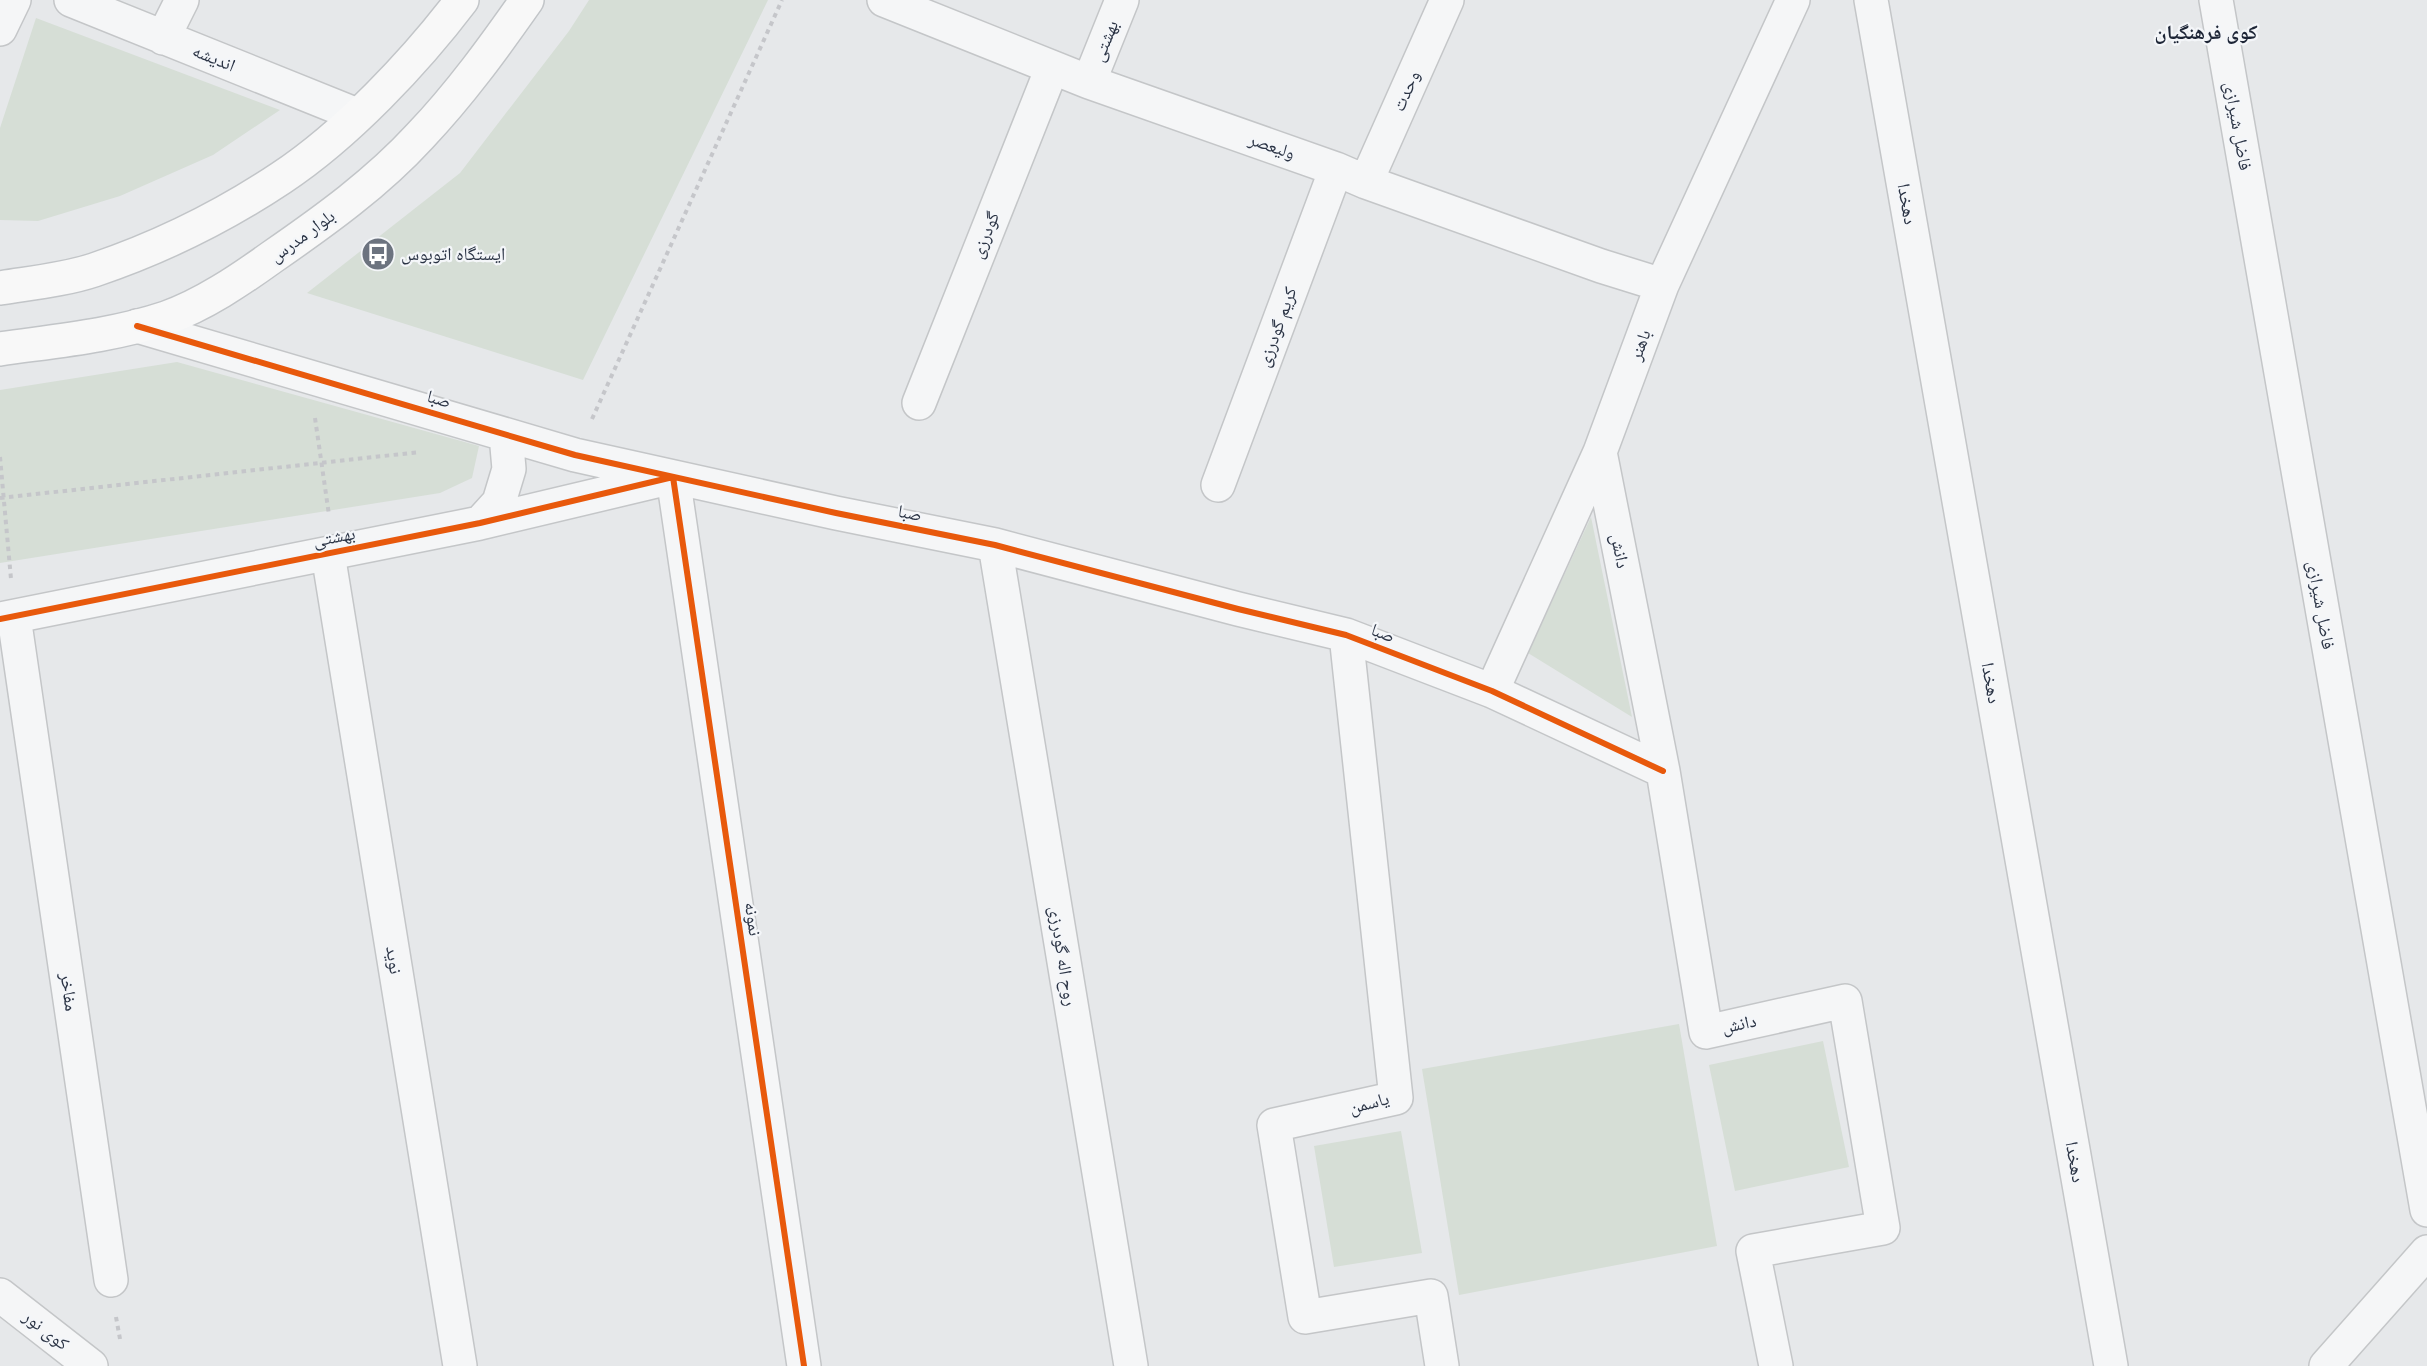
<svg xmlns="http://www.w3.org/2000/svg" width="2427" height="1366" font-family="'Fira Sans','Noto Naskh Arabic',sans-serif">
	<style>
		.green { fill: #d6ded6 }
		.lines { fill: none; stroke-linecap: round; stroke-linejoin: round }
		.minor-casing { stroke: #c4c6c8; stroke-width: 36 }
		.major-casing { stroke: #c2c5c8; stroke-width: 36 }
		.path { stroke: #c5c6ca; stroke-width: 4; stroke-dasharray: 4.5 4.5; stroke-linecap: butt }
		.minor { stroke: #f5f6f7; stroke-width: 33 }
		.major { stroke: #f8f8f8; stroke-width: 33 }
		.cycleway-casing { stroke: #f4f6f9; stroke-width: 10 }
		.cycleway { stroke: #e8590c; stroke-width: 6 }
		.labels { text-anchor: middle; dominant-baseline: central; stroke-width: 4.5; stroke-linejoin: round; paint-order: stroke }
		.street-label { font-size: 18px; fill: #2b3445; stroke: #f4f6f9 }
		.poi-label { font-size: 18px; fill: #2b3445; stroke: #f4f6f9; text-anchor: start }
		.neighbourhood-label { font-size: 20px; font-weight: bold; fill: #1d2536; stroke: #f4f6f9 }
	</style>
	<rect width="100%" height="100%" fill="#e6e8ea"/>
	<path class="green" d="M589,0H768L583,380L307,293L460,173L569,31Z
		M36,18L280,110L213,155L120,196L38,221L0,220V128Z
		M177,362L479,446L472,478L440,493L0,563V390Z
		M1591,517L1632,717L1528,653Z
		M1679,1024L1717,1246L1459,1295L1422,1069Z
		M1823,1041L1849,1167L1735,1191L1709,1065Z
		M1401,1131L1422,1253L1334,1267L1314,1146Z"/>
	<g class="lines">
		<defs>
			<path id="minor" d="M71,0L357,115
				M884,0L1089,82L1336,169L1366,182L1601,266L1662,285
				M1871,0L2111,1366
				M2216,0L2427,1210
				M0,29L14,0
				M163,38L182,0
				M1089,82L1122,0
				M1366,182L1447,0
				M137,326L575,455L836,513L995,545L1238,609L1346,635L1492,691L1663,771
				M919,403L1052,68
				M1600,452L1663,771L1706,1032L1845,1001L1883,1228L1753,1251L1776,1366
				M1218,485L1336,169
				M480,523L499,502L509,469L506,435
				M995,545L1131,1366
				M328,554L460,1366
				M14,617L111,1280
				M0,619L480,523L673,477L804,1366
				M1346,635L1396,1098L1274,1125L1305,1317L1431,1296L1442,1366
				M1492,691L1600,452L1662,285L1793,0
				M0,1295L91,1366
				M2326,1366L2427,1252"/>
			<path id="major" d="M0,288C31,283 64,280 94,270C159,248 224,216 281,178C346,135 415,62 462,0
				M0,349C55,341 112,336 166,318C203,305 240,280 272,257C324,221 377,183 420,136C460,94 494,47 527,0"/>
		</defs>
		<use href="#minor" class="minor-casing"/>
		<use href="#major" class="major-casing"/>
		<path class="path" d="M315,418L329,515
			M592,419L782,0
			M0,457L11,579
			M0,498L420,452
			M116,1317L120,1339"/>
		<use href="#minor" class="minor"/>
		<use href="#major" class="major"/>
		<defs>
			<path id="cycleway" d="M137,326L575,455L836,513L995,545L1238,609L1346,635L1492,691L1663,771
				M0,619L480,523L673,477L804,1366"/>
		</defs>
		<use href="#cycleway" class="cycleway-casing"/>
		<use href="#cycleway" class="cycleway"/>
	</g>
	<defs>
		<symbol id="bus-disc" viewBox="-11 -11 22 22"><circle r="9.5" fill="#6c737f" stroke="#f4f6f9"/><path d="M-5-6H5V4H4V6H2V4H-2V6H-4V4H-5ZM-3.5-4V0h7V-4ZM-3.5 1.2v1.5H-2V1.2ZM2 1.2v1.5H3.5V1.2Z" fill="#fff"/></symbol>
	</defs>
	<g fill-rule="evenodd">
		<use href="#bus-disc" x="359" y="235" width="38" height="38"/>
	</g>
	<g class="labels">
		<g class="street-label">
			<text transform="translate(1105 41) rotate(-68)">بهشتی</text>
			<text transform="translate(214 58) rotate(22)">اندیشه</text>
			<text transform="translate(1406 91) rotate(-66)">وحدت</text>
			<text transform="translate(2238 126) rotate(80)">فاضل شیرازی</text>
			<text transform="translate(1272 146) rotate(19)">ولیعصر</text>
			<text transform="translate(1907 204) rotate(80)">دهخدا</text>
			<text transform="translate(985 235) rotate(-68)">گودرزی</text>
			<text transform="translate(302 236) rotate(-36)">بلوار مدرس</text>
			<text transform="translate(1277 327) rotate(-70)">کریم گودرزی</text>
			<text transform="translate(1640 345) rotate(-70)">باهنر</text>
			<text transform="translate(439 399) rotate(17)">صبا</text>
			<text transform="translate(910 513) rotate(11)">صبا</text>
			<text transform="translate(334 537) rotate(-11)">بهشتی</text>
			<text transform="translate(1620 551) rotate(79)">دانش</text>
			<text transform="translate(2321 605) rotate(80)">فاضل شیرازی</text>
			<text transform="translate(1383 633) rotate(21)">صبا</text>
			<text transform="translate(1991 683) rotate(80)">دهخدا</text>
			<text transform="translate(753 919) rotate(82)">نمونه</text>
			<text transform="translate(1063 956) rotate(81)">روح اله گودرزی</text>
			<text transform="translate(394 960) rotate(81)">نوید</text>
			<text transform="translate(69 992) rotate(82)">مفاخر</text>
			<text transform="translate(1739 1024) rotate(-12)">دانش</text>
			<text transform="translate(1369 1103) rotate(-15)">یاسمن</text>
			<text transform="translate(2075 1162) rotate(80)">دهخدا</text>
			<text transform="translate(46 1330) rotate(38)">کوی نور</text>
		</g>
		<g class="poi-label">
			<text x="401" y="254">ایستگاه اتوبوس</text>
		</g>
		<g class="neighbourhood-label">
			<text x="2206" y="32">کوی فرهنگیان</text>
		</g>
	</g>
</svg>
